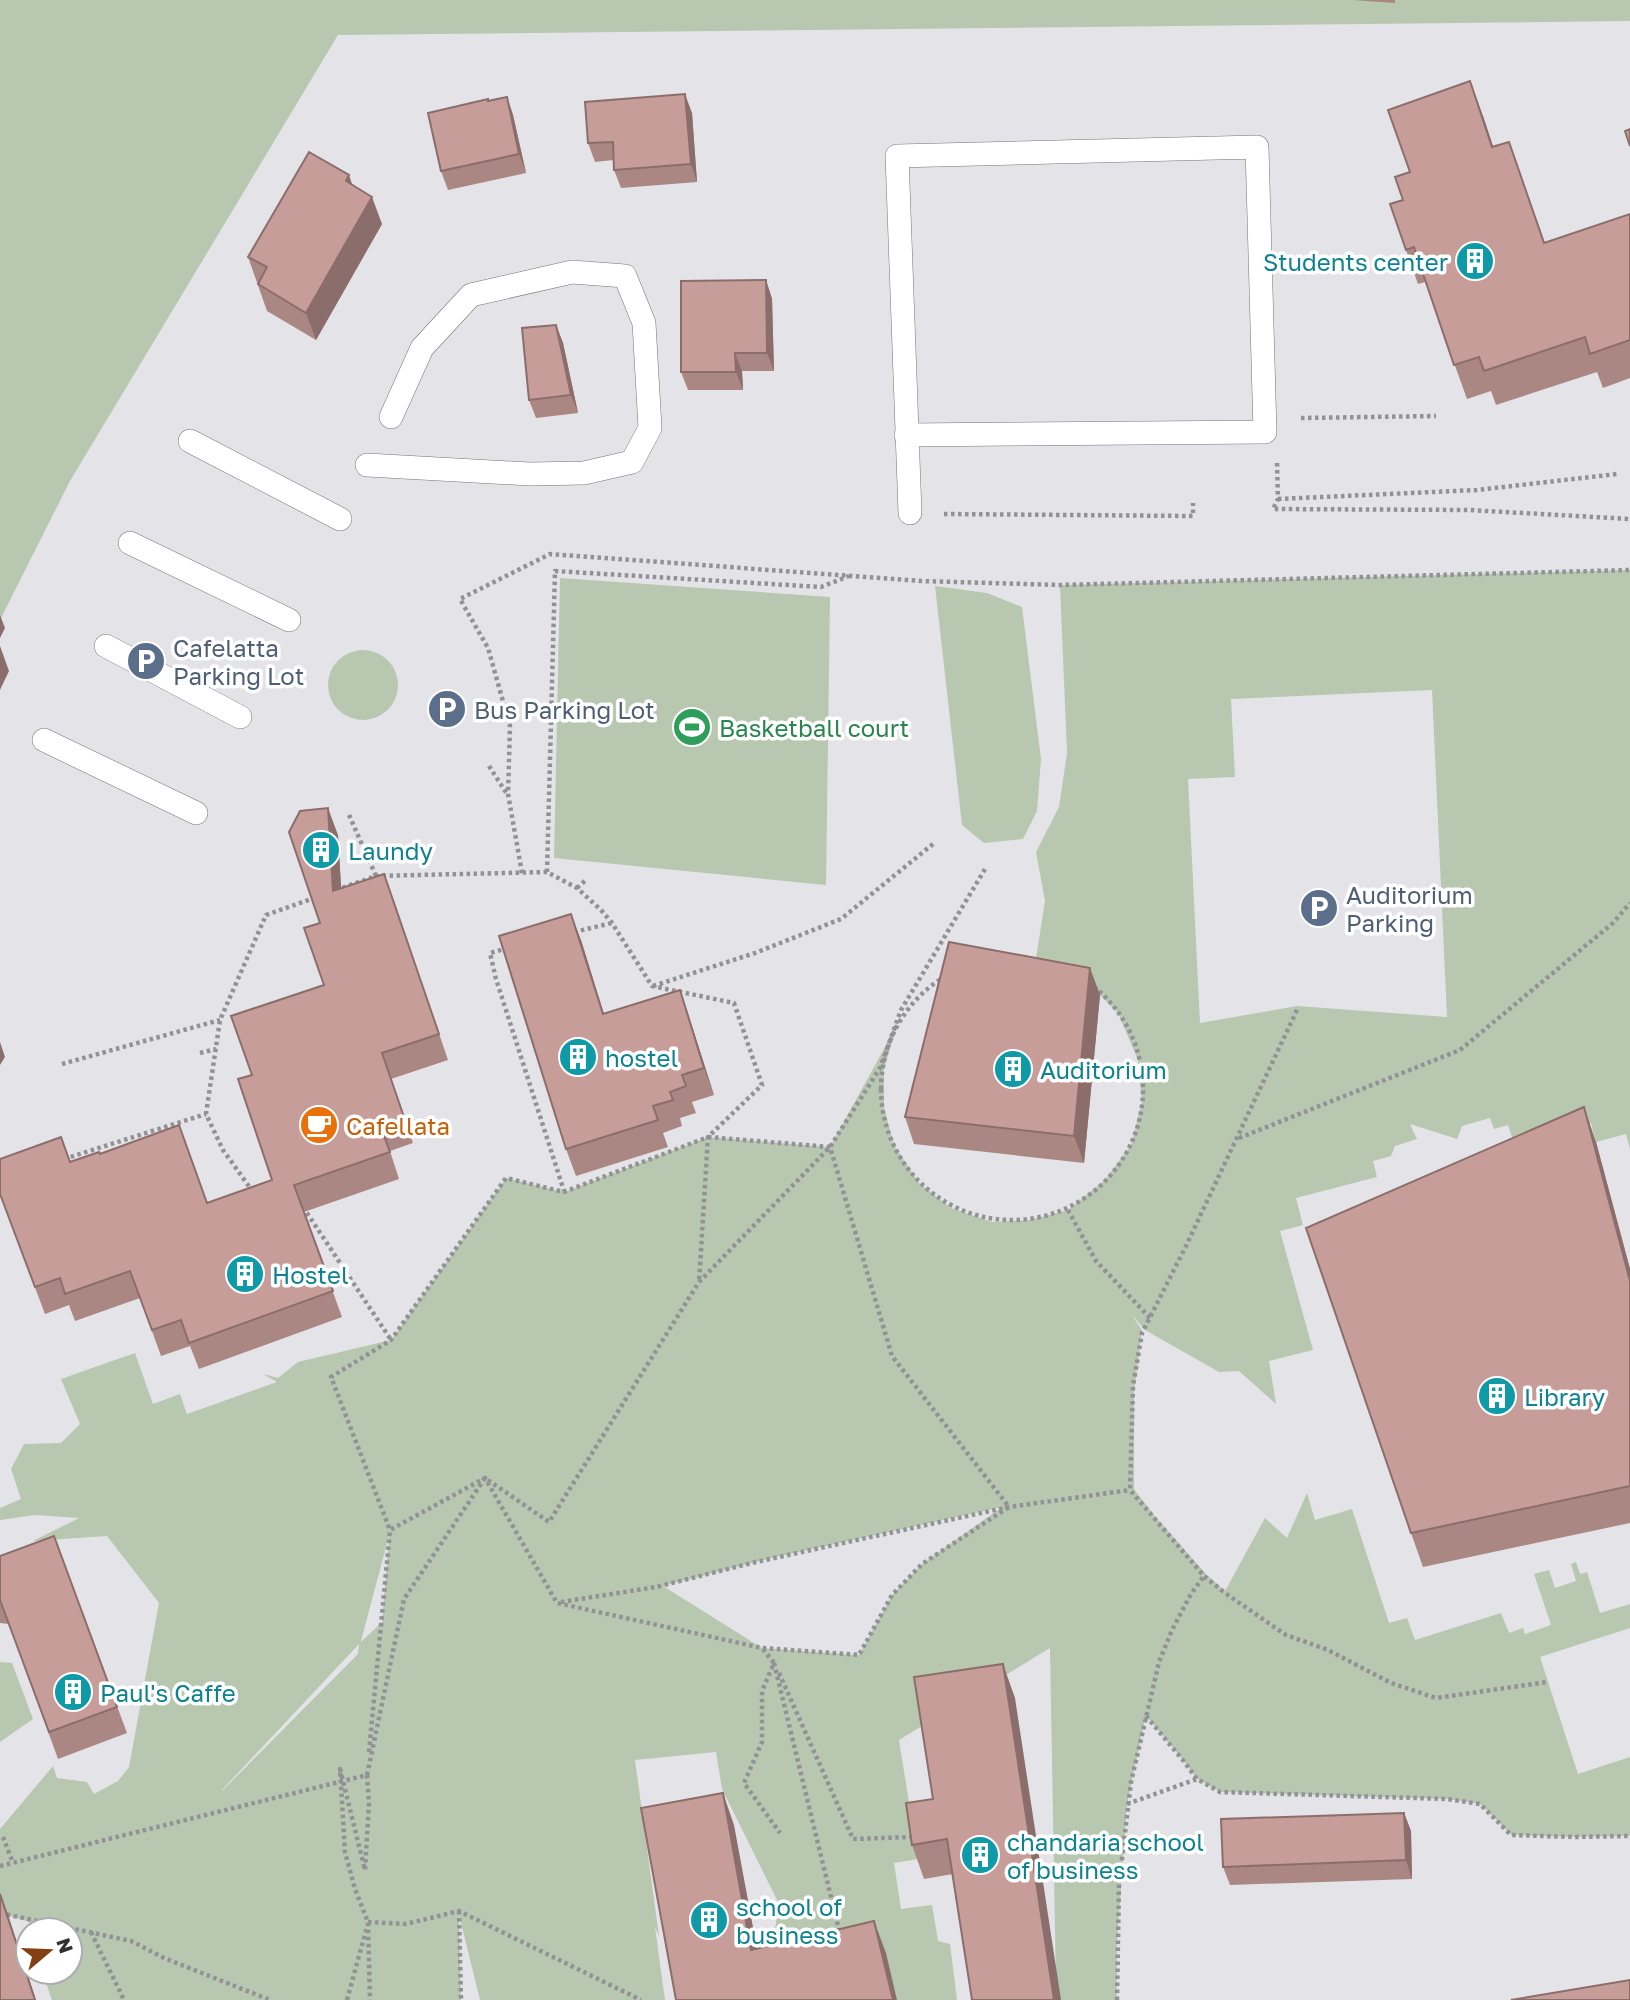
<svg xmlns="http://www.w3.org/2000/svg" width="1630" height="2000" font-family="'Golos Text',sans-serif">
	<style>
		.green { fill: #b7c7b0; fill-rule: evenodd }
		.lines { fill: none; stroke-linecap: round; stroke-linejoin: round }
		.service-casing { stroke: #747477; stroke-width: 24 }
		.path { stroke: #929296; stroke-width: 4.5; stroke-dasharray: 3.5 3.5; stroke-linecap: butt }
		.service { stroke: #fff; stroke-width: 23 }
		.wall { fill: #ab8784 }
		.shaded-wall { fill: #8b6e6c }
		.building { fill: #c79d9a; stroke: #8b6e6c; stroke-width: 2 }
		.labels { text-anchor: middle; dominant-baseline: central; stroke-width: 7; stroke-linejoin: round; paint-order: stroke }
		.culture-label { font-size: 24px; fill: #0d838f; stroke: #fff; text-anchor: start }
		.service-label { font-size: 24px; fill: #4e5e75; stroke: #fff; text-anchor: start }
		.leisure-label { font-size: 24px; fill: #27864d; stroke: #fff; text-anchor: start }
		.food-label { font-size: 24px; fill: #c56008; stroke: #fff; text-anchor: start }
	</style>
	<rect width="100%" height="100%" fill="#e4e4e8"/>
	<path class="green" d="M0,0H1630V21L338,35L70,481L0,620Z
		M1630,570V1149L1626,1134L1596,1142L1591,1123L1514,1143L1508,1125L1494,1129L1490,1118L1462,1126L1457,1139L1410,1124L1417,1139L1395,1146L1391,1156L1373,1161L1377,1177L1296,1198L1303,1225L1280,1231L1313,1350L1269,1361L1276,1404L1239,1371L1219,1372L1145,1330L1131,1314L1142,1330L1134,1392V1489L1154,1515L1207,1575L1225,1591L1265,1518L1287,1538L1307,1493L1315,1520L1352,1509L1389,1623L1407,1618L1415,1640L1501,1613L1509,1633L1523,1628L1525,1634L1551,1625L1534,1574L1549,1570L1555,1588L1576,1581L1571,1564L1576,1562L1580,1574L1587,1572L1600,1613L1630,1604V1628L1540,1657L1578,1774L1630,1757V1836L1573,1837L1511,1835L1480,1804L1447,1799L1220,1792L1197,1779L1182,1759L1146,1716L1127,1804L1117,1944V2000H1058L1056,1985L1050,1648L899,1740L918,1859L894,1863L901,1909L932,1905L938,1941L950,1944L957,2000H764L779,1904L722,1789L716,1752L635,1760L659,1936L655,1927L665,2000H480L459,1915L461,2000H52L42,1972H70V1930H55L0,1913V1829L53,1766L57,1778L87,1782L94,1794L118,1781L129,1767L159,1603L107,1536L33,1541L79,1518L35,1515L0,1520V1508L21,1499L11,1469L24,1444L61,1443L80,1424L61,1379L135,1353L153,1404L180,1394L187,1414L277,1382L263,1374L278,1378L298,1362L391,1340L506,1178L564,1192L708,1137L830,1147L896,1027L884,1069V1108L894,1145L919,1183L951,1208L992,1222L1030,1220L1068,1210L1105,1180L1131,1145L1142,1102L1138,1060L1118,1013L1090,985L1051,962L1036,958L1045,901L1036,852L1059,807L1067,753L1060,585ZM1432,690L1447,1017L1297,1006L1200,1023L1188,779L1235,777L1231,699ZM1002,1507L922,1564L892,1595L859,1655L762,1648L663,1586L776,1557ZM389,1536L382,1622L361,1642V1641ZM359,1644L358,1654L222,1791V1790Z
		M560,578L830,597L826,885L554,858Z
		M935,586L987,593L1022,607L1041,759L1037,811L1023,839L984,843L962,825Z
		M328 685a35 35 0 1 1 70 0a35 35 0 1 1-70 0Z
		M0,1662L12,1663L33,1719L0,1742Z"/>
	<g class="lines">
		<defs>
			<path id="service" d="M906,435L1265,432L1257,147L897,156L910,513
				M190,441L340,519
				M367,465L529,474L584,473L632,462L650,428L644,323L625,276L572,272L471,295L422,348L391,417
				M130,543L289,620
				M106,646L240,717
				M44,740L196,813"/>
		</defs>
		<use href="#service" class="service-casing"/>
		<path class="path" d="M1301,418L1436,416
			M1277,463L1278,499L1273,509L1469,510L1630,519
			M1278,499L1477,490L1617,474
			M944,514L1193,516V503
			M489,766L507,794
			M349,815L376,876
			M547,872L555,571L821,587L849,576
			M522,873L508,794L510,726L488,648L460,599L550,554L921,581L1060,585L1630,570
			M577,888L587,879
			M336,890L376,876L547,872L577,888L601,910L612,923L652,986L734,1003L762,1085L708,1137L699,1282
			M574,932L612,923
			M508,948L490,953L496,979L564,1191
			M881 1089a131 131 0 1 1 262 0a131 131 0 1 1-262 0Z
			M653,986L755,953L841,919L933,844
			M1297,1010L1185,1248L1142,1333L1133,1386L1130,1490L1204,1576L1225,1593L1286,1635L1328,1650L1391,1683L1436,1698L1547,1682
			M200,1053L216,1049
			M62,1064L220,1020
			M708,1137L830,1147L892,1356L1009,1507L922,1564L892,1595L859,1655L762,1648L557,1603L485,1478L390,1530L331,1377L391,1340L506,1178L564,1192Z
			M1239,1138L1460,1050L1613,923L1630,903
			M64,1159L206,1114
			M253,1192L223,1150L206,1114L220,1020L266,915L314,898
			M303,1207L391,1340
			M1068,1210L1096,1261L1151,1319
			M561,1602L656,1587L756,1562L1009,1507L1130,1490
			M763,1649L774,1663L762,1691V1742L744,1783L780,1833
			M774,1663L840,1934
			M779,1673L853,1839L911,1837
			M1146,1716L1182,1759L1197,1779L1220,1792L1447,1799L1480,1804L1511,1835L1573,1837L1630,1836
			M369,1752L390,1530
			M367,1775L404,1599L485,1478L549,1522L699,1282L830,1147L880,1068L901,1010L985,869
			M367,1775L369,1804L365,1870L340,1769L345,1852L355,1889L368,1922L370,2000
			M1127,1804L1197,1779
			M3,1837L13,1863
			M0,1866L367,1775
			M459,1911L461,2000
			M0,1913L131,1941L164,1958L270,2000
			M368,1922L406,1924L459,1911L641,2000
			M91,1932L124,2000
			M347,2000L367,1927
			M1117,2000L1119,1884L1131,1782L1159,1662L1172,1630L1191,1594L1204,1576"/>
		<use href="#service" class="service"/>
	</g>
	<path class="wall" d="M1352,0H1395V3Z
		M507,97L513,115L526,173L448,190L441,171L489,101Z
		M692,113L697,182L621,188L614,170V160L595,162L588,143Z
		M1483,116L1493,147L1509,142L1545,243L1630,214V378L1603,388L1597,372L1496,405L1491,391L1467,399L1425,282L1418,284L1406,250L1403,200L1410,172Z
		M352,185L382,224L316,340L267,311L248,257Z
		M766,280L772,299L774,371H742L743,390H688L681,372Z
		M556,325L563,343L578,413L536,418L529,400Z
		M338,835L341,889L384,874L448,1060L391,1079L413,1143L390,1151L399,1179L304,1212L342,1317L199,1369L190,1346L161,1356L140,1298L75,1321L69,1305L45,1314L0,1195L70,1162L100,1154L207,1203L272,1180L252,1075L324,985L320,923Z
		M581,940L604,1014L689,1017L714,1095L692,1102L696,1113L680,1118L682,1126L663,1133L668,1147L576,1176L566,1149Z
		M1100,995L1084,1163L914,1144L905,1117Z
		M1596,1142L1630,1269V1523L1423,1567L1411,1533Z
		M54,1536L127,1733L58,1759L9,1624L0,1623V1556Z
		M1015,1698L953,1874L924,1879L912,1845L933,1799Z
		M1404,1813L1411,1831L1412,1879L1230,1885L1223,1867Z"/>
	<path class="shaded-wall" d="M1470,81L1483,116L1505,182L1492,147Z
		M685,94L692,113L697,182L691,164Z
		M507,97L513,115L526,173L519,154Z
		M349,175L358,202L346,181Z
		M372,197L382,224L316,340L306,313Z
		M766,280L772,299L774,371L767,353Z
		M556,325L563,343L578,413L571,395Z
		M735,353L742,371L743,390L736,372Z
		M0,615L5,628L0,638Z
		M0,646L9,671L0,690Z
		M328,808L338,835L343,918L333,891Z
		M384,874L394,901L448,1060L439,1034Z
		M571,914L581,940L612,1041L603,1014Z
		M1090,968L1100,995L1084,1163L1074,1136Z
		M680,990L689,1017L714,1095L704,1068Z
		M0,1042L5,1057L0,1065Z
		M1584,1107L1596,1142L1630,1269V1281Z
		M1003,1664L1015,1698L1061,2000H1054Z
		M723,1793L734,1825L763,1981L751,1950Z
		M1404,1813L1411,1831L1412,1879L1406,1860Z
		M0,1893L7,1912L36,2000H35Z
		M874,1921L886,1953L897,2000H893Z"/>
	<path class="building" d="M1470,81L1492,147L1509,142L1544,243L1630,214V340L1590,354L1585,337L1484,371L1479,357L1454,365L1414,247L1406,250L1390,204L1403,200L1395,177L1410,172L1388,110Z
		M685,94L691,164L614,170L613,142L588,143L585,102Z
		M507,97L519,154L441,171L428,113L488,99V101Z
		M1630,129V146L1625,131Z
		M309,152L349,175L346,181L372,197L306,313L258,284L267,267L248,257Z
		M766,280L767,353H735L736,372H681V281Z
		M556,325L571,395L529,400L522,328Z
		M328,808L333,891L384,874L439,1034L382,1053L404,1117L380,1125L390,1152L294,1185L333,1291L189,1343L181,1320L152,1330L130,1271L65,1294L60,1278L35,1287L0,1194V1159L61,1137L70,1162L99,1152L100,1154L179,1125L207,1203L272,1180L238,1079L252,1075L231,1016L324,985L304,928L320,923L289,832L300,811Z
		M571,914L603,1014L680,990L704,1068L682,1075L686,1086L670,1092L673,1100L653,1106L658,1120L566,1149L499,936Z
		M949,942L1090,968L1074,1136L905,1117Z
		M1584,1107L1630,1281V1486L1411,1533L1306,1228Z
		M54,1536L117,1707L49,1732L0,1600V1556Z
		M1003,1664L1054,2000H972L947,1839L912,1845L906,1803L933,1799L914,1677Z
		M723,1793L751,1950L874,1921L893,2000H676L641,1808Z
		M1404,1813L1406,1860L1223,1867L1221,1819Z
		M0,1894L35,2000H0Z
		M1630,1980V2000H1511Z"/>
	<defs>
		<symbol id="building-disc" viewBox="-11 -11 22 22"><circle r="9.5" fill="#0f9aa8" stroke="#fff"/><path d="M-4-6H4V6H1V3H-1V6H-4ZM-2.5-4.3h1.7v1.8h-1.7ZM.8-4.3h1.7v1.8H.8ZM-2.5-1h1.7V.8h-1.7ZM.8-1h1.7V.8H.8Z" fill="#fff"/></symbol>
		<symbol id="parking-disc" viewBox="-11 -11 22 22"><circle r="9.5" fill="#5c6f8a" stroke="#fff"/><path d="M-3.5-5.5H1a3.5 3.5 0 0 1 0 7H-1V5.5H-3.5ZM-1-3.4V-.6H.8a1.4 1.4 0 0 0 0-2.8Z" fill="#fff"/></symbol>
		<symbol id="stadium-disc" viewBox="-11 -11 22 22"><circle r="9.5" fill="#2e9e5b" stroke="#fff"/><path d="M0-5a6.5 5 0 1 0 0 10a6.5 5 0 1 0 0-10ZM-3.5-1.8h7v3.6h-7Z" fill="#fff"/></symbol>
		<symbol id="cafe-disc" viewBox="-11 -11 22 22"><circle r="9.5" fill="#e8710a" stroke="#fff"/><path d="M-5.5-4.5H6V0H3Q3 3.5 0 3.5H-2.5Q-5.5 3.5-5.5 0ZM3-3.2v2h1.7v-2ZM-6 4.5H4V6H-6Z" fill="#fff"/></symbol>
	</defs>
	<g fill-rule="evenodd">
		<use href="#building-disc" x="1453" y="239" width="44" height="44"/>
		<use href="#parking-disc" x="124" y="639" width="44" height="44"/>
		<use href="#parking-disc" x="425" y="687" width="44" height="44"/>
		<use href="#stadium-disc" x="670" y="705" width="44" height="44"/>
		<use href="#building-disc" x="299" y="828" width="44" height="44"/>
		<use href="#parking-disc" x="1297" y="886" width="44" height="44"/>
		<use href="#building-disc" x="556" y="1035" width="44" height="44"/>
		<use href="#building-disc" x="991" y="1047" width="44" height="44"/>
		<use href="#cafe-disc" x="297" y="1103" width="44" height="44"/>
		<use href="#building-disc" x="223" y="1252" width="44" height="44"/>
		<use href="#building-disc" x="1475" y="1374" width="44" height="44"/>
		<use href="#building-disc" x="51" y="1670" width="44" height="44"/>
		<use href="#building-disc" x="958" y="1833" width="44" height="44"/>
		<use href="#building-disc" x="687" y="1898" width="44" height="44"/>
	</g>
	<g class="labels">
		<g class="culture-label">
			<text x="1448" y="261" text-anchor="end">Students center</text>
			<text x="348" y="850">Laundy</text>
			<text x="605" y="1057">hostel</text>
			<text x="1040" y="1069">Auditorium</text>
			<text x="272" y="1274">Hostel</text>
			<text x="1524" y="1396">Library</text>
			<text x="100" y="1692">Paul's Caffe</text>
			<text x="1007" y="1841">chandaria school<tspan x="1007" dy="28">of business</tspan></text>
			<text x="736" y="1906">school of<tspan x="736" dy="28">business</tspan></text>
		</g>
		<g class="service-label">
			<text x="173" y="647">Cafelatta<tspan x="173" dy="28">Parking Lot</tspan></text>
			<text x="474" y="709">Bus Parking Lot</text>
			<text x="1346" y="894">Auditorium<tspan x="1346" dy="28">Parking</tspan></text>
		</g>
		<g class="leisure-label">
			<text x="719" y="727">Basketball court</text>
		</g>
		<g class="food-label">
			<text x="346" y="1125">Cafellata</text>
		</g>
	</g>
	<g transform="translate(49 1951) rotate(71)"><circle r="33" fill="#ffffff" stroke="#adadad" stroke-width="2"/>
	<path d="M0-5L12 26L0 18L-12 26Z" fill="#844014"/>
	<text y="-10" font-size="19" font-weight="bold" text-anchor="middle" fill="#313133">N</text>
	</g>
</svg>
